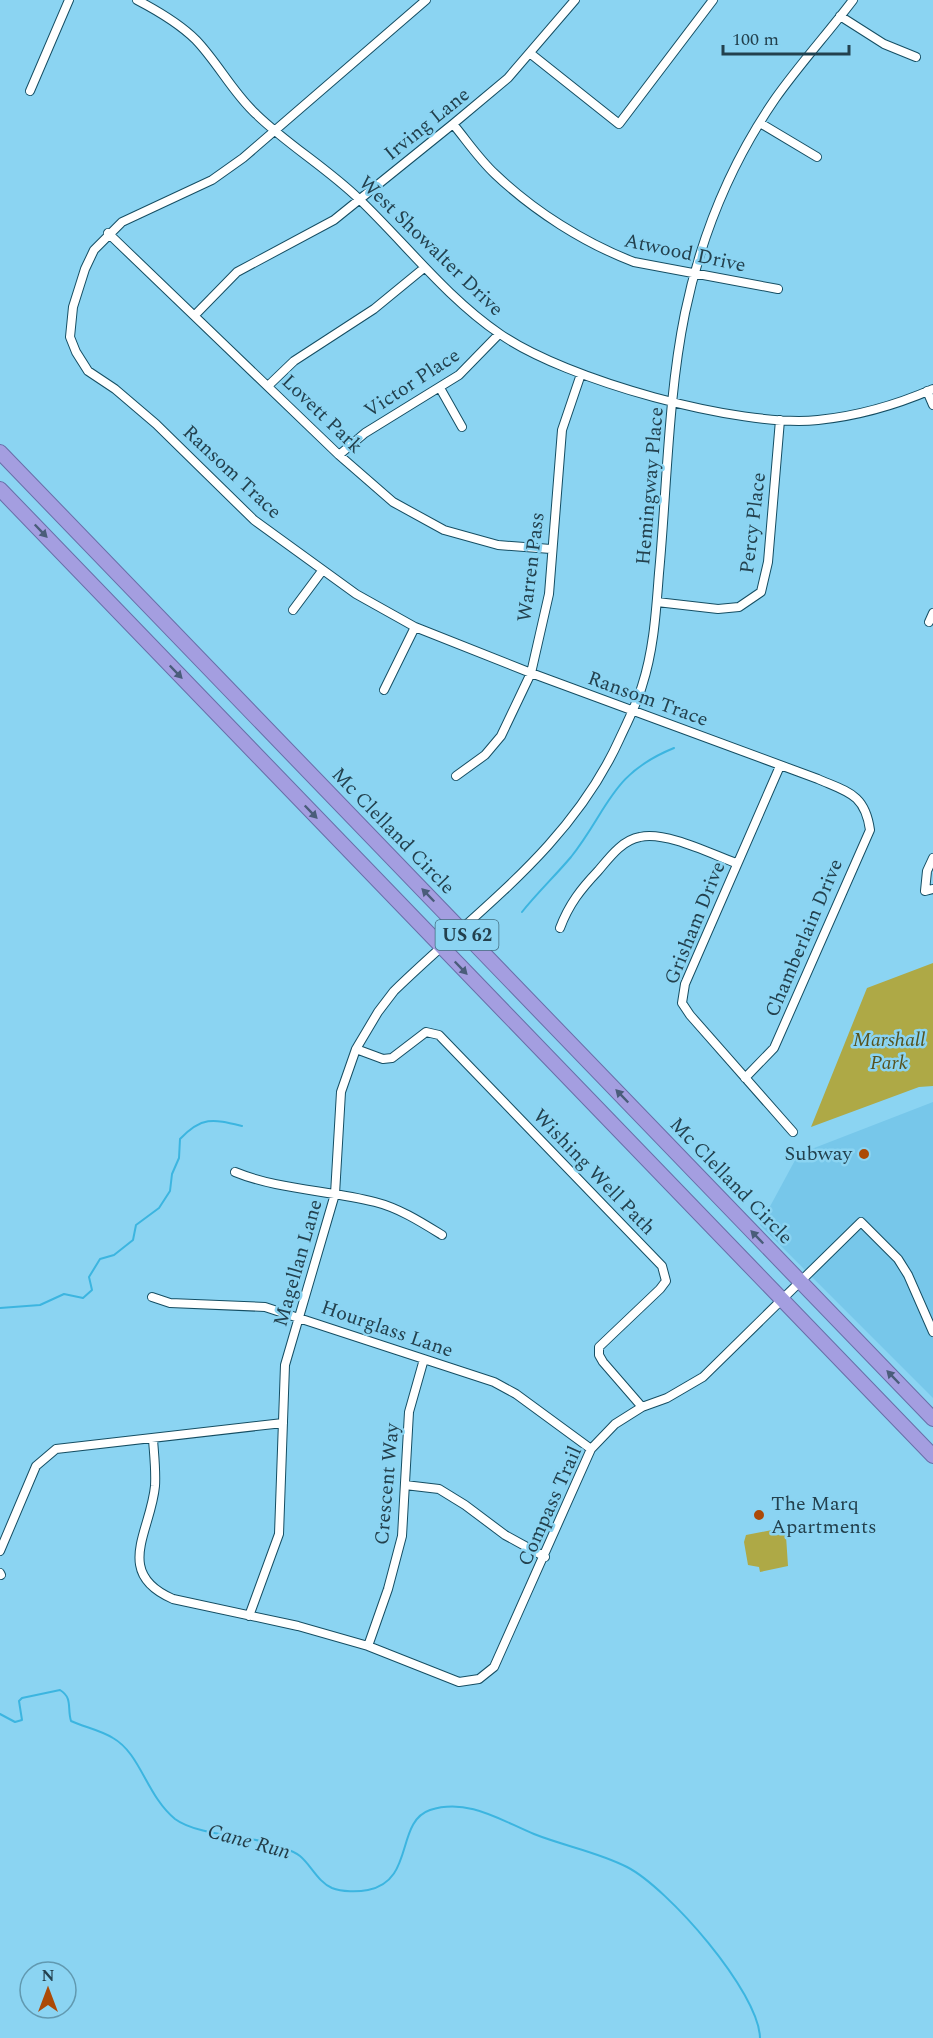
<svg xmlns="http://www.w3.org/2000/svg" width="933" height="2038" font-family="Spectral,serif">
	<style>
		.built { fill: #77c7ea }
		.green { fill: #aea946 }
		.lines { fill: none; stroke-linecap: round; stroke-linejoin: round }
		.stream { stroke: #3cb5e0; stroke-width: 2 }
		.minor-casing { stroke: #154e63; stroke-width: 10 }
		.trunk-casing { stroke: #686ea8; stroke-width: 16 }
		.minor { stroke: #fff; stroke-width: 8 }
		.trunk { stroke: #a49ee0; stroke-width: 14 }
		.oneway { fill: #4a5d7a }
		.poi-dot { fill: #ac4a07; stroke: #8bd4f2; stroke-width: 2 }
		.labels { text-anchor: middle; dominant-baseline: central; stroke-width: 5; stroke-linejoin: round; paint-order: stroke }
		.shield { fill: #8bd4f2; stroke: #426d7f; stroke-width: 1.5 }
		.shield-label { font-size: 18px; font-weight: bold; fill: #23414e }
		.street-label { font-size: 20px; fill: #23414e; stroke: #8bd4f2 }
		.park-label { font-size: 20px; font-style: italic; fill: #56531f; stroke: #8bd4f2 }
		.poi-label { font-size: 20px; fill: #23414e; stroke: #8bd4f2; text-anchor: end }
		.water-label { font-size: 21px; font-style: italic; fill: #233c47; stroke: #8bd4f2 }
	</style>
	<rect width="100%" height="100%" fill="#8bd4f2"/>
	<path class="built" d="M933,1102V1398L760,1225L800,1151L809,1150Z"/>
	<path class="green" d="M933,963V1086L919,1087L811,1127L867,988Z
		M777,1529L786,1536L788,1566L760,1572L759,1567L748,1565L744,1542L746,1535Z"/>
	<g class="lines">
		<path class="stream" d="M522,912C537,893 555,876 571,857C609,809 610,774 674,748
			M0,1308L40,1305L64,1294L83,1298L92,1290L89,1277L100,1259L114,1255L133,1240L136,1225L159,1208L170,1191L172,1174L179,1158L180,1139C202,1116 213,1119 242,1126
			M0,1714L15,1722L22,1720L19,1701L22,1698L60,1690C73,1698 67,1708 71,1721C84,1727 100,1730 113,1738C141,1754 146,1795 175,1819C198,1836 248,1835 276,1845C283,1848 294,1851 300,1856C311,1865 318,1882 332,1888C342,1892 358,1892 368,1890C415,1881 395,1822 430,1810C468,1798 500,1820 534,1834C564,1846 598,1852 627,1867C668,1888 759,1992 760,2038"/>
		<defs>
			<path id="minor" d="M137,0C158,11 179,23 196,40C218,63 233,93 256,114C288,145 327,168 359,199C406,244 446,297 500,334C566,380 739,428 818,420C858,416 896,405 933,389
				M426,0L243,158L212,180L122,222L94,250L85,269L73,307L70,337L76,352L88,371L115,389L156,424L254,520L356,594L415,627L531,673L818,779C848,792 865,794 870,830L774,1048L745,1078
				M840,16L884,44L916,57
				M531,54L619,124L713,0
				M30,91L69,0
				M760,123L817,157
				M453,124C467,141 479,159 495,174C534,211 584,243 634,262L778,289
				M108,233L339,455L393,502L444,530L498,545L551,549
				M195,315L237,272L334,220L453,124L508,78L575,0
				M269,385L294,361L374,309L424,268
				M440,388L462,427
				M927,391L933,405
				M339,455L365,433L459,375L499,334
				M657,602L718,609L739,607L761,592L768,562L780,420
				M293,610L322,571
				M929,622L933,613
				M384,690L415,627
				M780,766L685,984L682,1003L690,1015L793,1132
				M456,776L485,755L501,736L531,673L549,594L562,430L581,374
				M933,858L927,871L925,891L933,889
				M560,928C569,904 581,889 598,871C609,858 622,840 640,837C666,831 711,854 736,863
				M356,1049L383,1059L392,1058L426,1032L439,1035L662,1266L666,1281L660,1289L599,1347V1355L603,1362L642,1407
				M235,1172C279,1190 329,1190 375,1202C399,1208 421,1222 442,1235
				M152,1297L170,1303L265,1307L494,1382L516,1394L591,1449
				M153,1439C154,1454 156,1470 155,1486C151,1531 113,1573 173,1599L298,1626L368,1646L459,1682L479,1679L494,1667L591,1449L615,1424L642,1407L667,1398L703,1377L861,1222L898,1259L908,1275L933,1332
				M405,1485L439,1489L465,1505L505,1535L545,1557
				M0,1551L36,1466L56,1449L283,1423
				M0,1573L1,1575
				M249,1616L279,1534L285,1365L335,1194L341,1092L356,1049L378,1012L394,991C477,910 571,847 620,738C628,721 637,703 642,686C654,649 656,611 659,573C667,488 668,396 685,313C701,236 731,163 775,99C799,65 828,33 853,0
				M368,1646L388,1589L402,1536L409,1412L424,1359"/>
			<path id="trunk" d="M0,452L933,1419
				M0,489L933,1456"/>
		</defs>
		<use href="#minor" class="minor-casing"/>
		<use href="#trunk" class="trunk-casing"/>
		<use href="#minor" class="minor"/>
		<use href="#trunk" class="trunk"/>
	</g>
	<defs><path id="oneway-solid" d="M-6-.8H1V-3.2L6.5 0L1 3.2V.8H-6Z" transform="scale(1.5)"/></defs>
	<g class="oneway">
		<use href="#oneway-solid" transform="translate(41 531) rotate(46)"/>
		<use href="#oneway-solid" transform="translate(176 672) rotate(46)"/>
		<use href="#oneway-solid" transform="translate(311 812) rotate(46)"/>
		<use href="#oneway-solid" transform="translate(428 895) rotate(-134)"/>
		<use href="#oneway-solid" transform="translate(461 968) rotate(46)"/>
		<use href="#oneway-solid" transform="translate(622 1096) rotate(-134)"/>
		<use href="#oneway-solid" transform="translate(757 1237) rotate(-134)"/>
		<use href="#oneway-solid" transform="translate(893 1377) rotate(-134)"/>
	</g>
	<g class="poi-dot">
		<circle cx="864" cy="1154" r="6"/>
		<circle cx="759" cy="1515" r="6"/>
	</g>
	<g class="labels">
		<rect class="shield" x="435.5" y="920" width="63" height="30" rx="4.5"/>
		<g class="shield-label">
			<text x="467" y="935">US 62</text>
		</g>
		<g class="street-label">
			<text transform="translate(427 124) rotate(-39)">Irving Lane</text>
			<text transform="translate(431 246) rotate(44)">West Showalter Drive</text>
			<text transform="translate(685 253) rotate(12)">Atwood Drive</text>
			<text transform="translate(412 383) rotate(-33)">Victor Place</text>
			<text transform="translate(322 414) rotate(44)">Lovett Park</text>
			<text transform="translate(232 472) rotate(43)">Ransom Trace</text>
			<text transform="translate(650 486) rotate(-85)">Hemingway Place</text>
			<text transform="translate(753 523) rotate(-83)">Percy Place</text>
			<text transform="translate(531 567) rotate(-83)">Warren Pass</text>
			<text transform="translate(648 699) rotate(20)">Ransom Trace</text>
			<text transform="translate(393 831) rotate(46)">Mc Clelland Circle</text>
			<text transform="translate(695 923) rotate(-68)">Grisham Drive</text>
			<text transform="translate(804 938) rotate(-67)">Chamberlain Drive</text>
			<text transform="translate(594 1172) rotate(46)">Wishing Well Path</text>
			<text transform="translate(731 1181) rotate(46)">Mc Clelland Circle</text>
			<text transform="translate(298 1263) rotate(-74)">Magellan Lane</text>
			<text transform="translate(387 1329) rotate(19)">Hourglass Lane</text>
			<text transform="translate(387 1484) rotate(-85)">Crescent Way</text>
			<text transform="translate(550 1506) rotate(-66)">Compass Trail</text>
		</g>
		<g class="park-label">
			<text x="889" y="1040">Marshall<tspan x="889" dy="23">Park</tspan></text>
		</g>
		<g class="poi-label">
			<text x="852" y="1154">Subway</text>
			<text x="771" y="1504" text-anchor="start">The Marq<tspan x="771" dy="23">Apartments</tspan></text>
		</g>
		<g class="water-label">
			<text transform="translate(249 1842) rotate(15)">Cane Run</text>
		</g>
	</g>
	<g transform="translate(48 1990)"><circle r="28" fill="#8bd4f2" stroke="#6199b0" stroke-width="1.5"/>
	<path d="M0-4.5L10 22L0 15L-10 22Z" fill="#ac4a07"/>
	<text y="-9" font-size="16" font-weight="bold" text-anchor="middle" fill="#23414e">N</text>
	</g>
	<path d="M723 45v9h126v-9" fill="none" stroke="#23414e" stroke-width="3"/>
	<text x="732" y="45" font-size="18" fill="#23414e" stroke="#8bd4f2" stroke-width="4.5" paint-order="stroke">100 m</text>
</svg>
